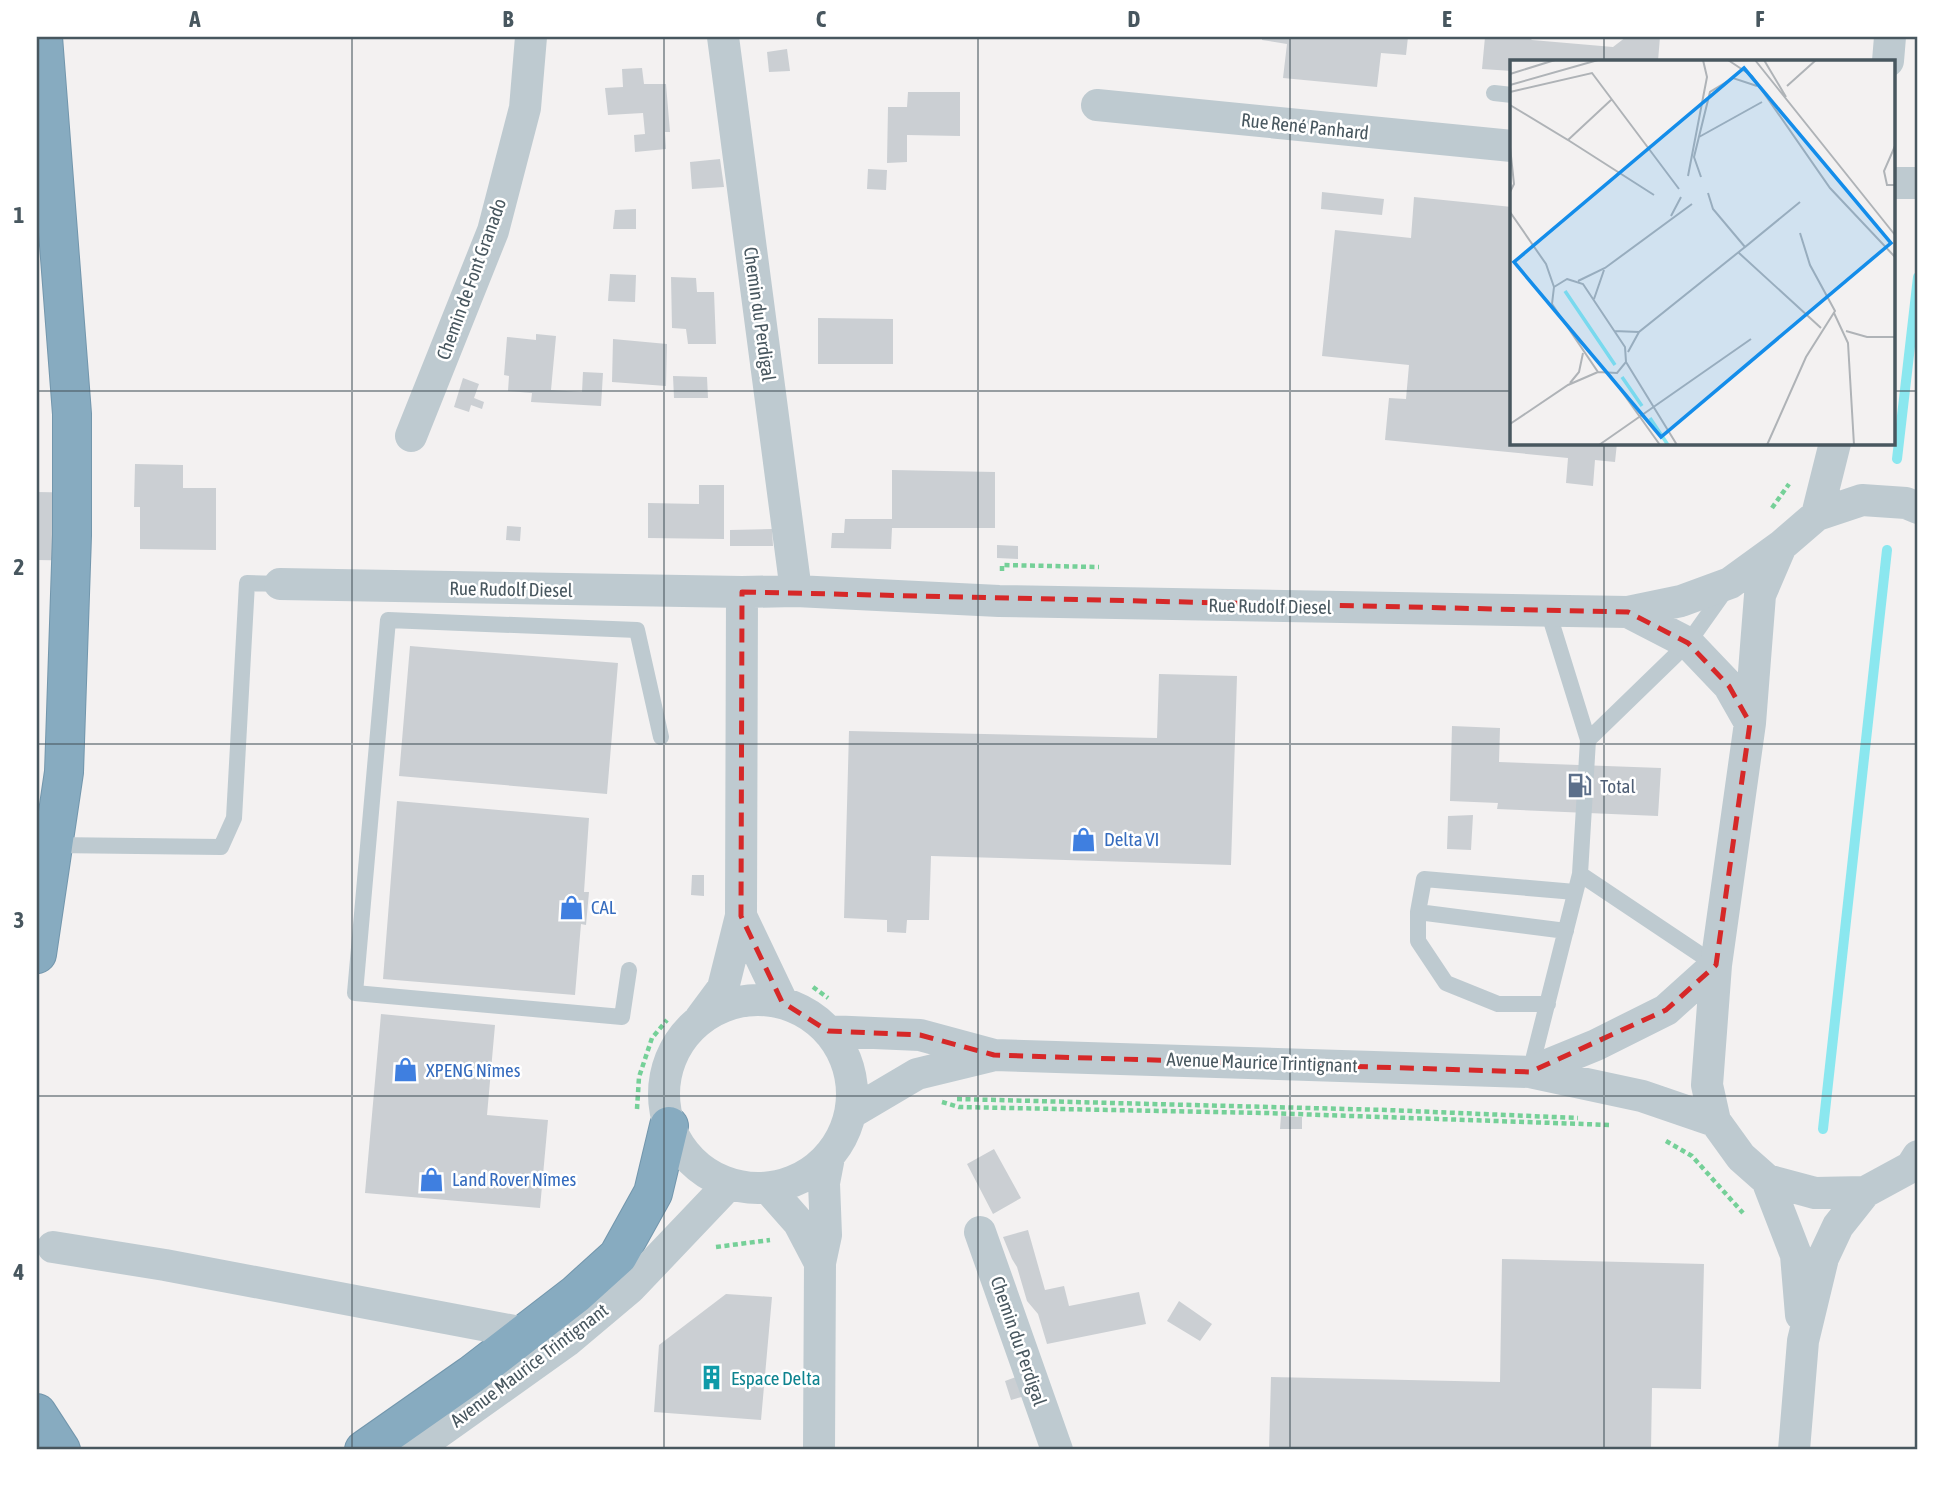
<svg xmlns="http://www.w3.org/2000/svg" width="1955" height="1487" font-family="'Asap Condensed',sans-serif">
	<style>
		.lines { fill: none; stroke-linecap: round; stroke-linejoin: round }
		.stream { stroke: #8be7ef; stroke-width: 10 }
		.building { fill: #cbcfd3 }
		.highway-casing { stroke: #7296ac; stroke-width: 40 }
		.path { stroke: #75d098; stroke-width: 4.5; stroke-dasharray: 5 3.5; stroke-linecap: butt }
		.lane { stroke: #becad0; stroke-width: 16 }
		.street { stroke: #becad0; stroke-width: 32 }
		.highway { stroke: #87abc0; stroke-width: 38 }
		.marked { fill: none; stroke: #d62828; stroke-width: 5; stroke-dasharray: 14 9; stroke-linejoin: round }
		.grid { fill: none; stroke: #48575f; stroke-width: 2; stroke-opacity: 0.55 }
		.labels { text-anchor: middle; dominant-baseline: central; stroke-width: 5; stroke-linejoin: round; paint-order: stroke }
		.street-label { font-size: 19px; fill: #48575f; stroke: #fff }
		.service-label { font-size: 19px; fill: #4e5e75; stroke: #fff; text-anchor: start }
		.shop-label { font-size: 19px; fill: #366cbe; stroke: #fff; text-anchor: start }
		.culture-label { font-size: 19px; fill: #0d838f; stroke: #fff; text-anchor: start }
		.inset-river { fill: none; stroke: #8be7ef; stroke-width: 3.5 }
		.inset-road { fill: none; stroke: #afb3b7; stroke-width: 2 }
		.view { fill: #148dea; fill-opacity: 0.15; stroke: #148dea; stroke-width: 3.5 }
		.inset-edge { fill: none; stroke: #48575f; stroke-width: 3.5 }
		.neatline { fill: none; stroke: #48575f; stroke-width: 2.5 }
		.grid-label { font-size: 23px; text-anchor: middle; font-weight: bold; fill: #48575f }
	</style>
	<rect width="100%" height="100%" fill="#f3f1f1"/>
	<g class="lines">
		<path class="stream" d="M1897,459L1918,277
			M1823,1129L1887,550"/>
	</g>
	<path class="building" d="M1262,37H1408L1406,55L1381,53L1377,87L1283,78L1287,44L1262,40Z
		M1485,37H1529L1532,40L1613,47L1626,37H1660L1658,61H1512V71L1482,69Z
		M787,49L790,71L769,72L767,52Z
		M642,68L644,84H666L670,132H665L666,149L635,152L634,135L645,134L643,113L608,115L605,88L623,87L622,69Z
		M908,92H960V136L907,135V162L887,163L888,107H907Z
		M720,159L724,187L692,189L690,162Z
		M868,169L887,170L886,190L867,189Z
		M1322,192L1384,199L1382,215L1321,209Z
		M1414,197L1512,207V443H1617L1615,462L1595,460L1593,486L1566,483L1568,458L1385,440L1389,398L1406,399L1409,365L1322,356L1335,230L1411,238Z
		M636,209V229H613L615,210Z
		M610,274L636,275L635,302L608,301Z
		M671,277L696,278L697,292H714L716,344H688L686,329L672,328Z
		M818,318L893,319V364H818Z
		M536,334L556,336L551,390L582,392L583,372L603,373L601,406L531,402L532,393L508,391L509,376L504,375L507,337L536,340Z
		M613,339L667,344L666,386L612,382Z
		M673,376L707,377L708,398H674Z
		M463,378L479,384L474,398L484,402L482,409L471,405L469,412L454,407Z
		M135,464L183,465V488H216V550L140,549V507H134Z
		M892,470L995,472V528H892L891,549L831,548L832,533H844L845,519H892Z
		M699,485H724V539L648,538V503L699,504Z
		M37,492L92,493L91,561L37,560Z
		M507,526L521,527L520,541L506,540Z
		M772,529L773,546H730V530Z
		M997,545L1018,546V559L997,558Z
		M410,646L618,663L607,794L399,776Z
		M1159,674L1237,676L1231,865L931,856L929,920H907L906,933L887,932V920L844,918L849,731L1157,738Z
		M1452,726L1500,728L1499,762L1661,768L1658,816L1497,809L1498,803L1450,801Z
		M397,801L589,818L584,892H589L586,925L581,924L575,995L383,979Z
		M1473,815L1471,850L1447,849L1448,816Z
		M692,875H704V896L691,895Z
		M381,1014L495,1025L487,1115L548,1120L540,1208L365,1193Z
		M1281,1116L1302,1117V1129H1280Z
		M994,1149L1021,1198L993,1214L967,1164Z
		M1028,1230L1045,1290L1064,1286L1069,1306L1139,1292L1146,1324L1047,1344L1038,1314L1027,1301L1017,1267L1012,1259L1003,1237Z
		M1502,1259L1704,1264L1701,1389L1652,1388L1651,1450H1269L1271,1377L1500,1382Z
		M726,1294L772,1297L761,1420L654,1412L659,1345Z
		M1179,1301L1212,1324L1200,1341L1167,1321Z
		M1019,1376L1025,1396L1011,1400L1005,1381Z"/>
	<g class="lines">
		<defs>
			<path id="highway" d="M37,954L64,772L72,535V414L43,37
				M37,1413L61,1450
				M364,1450L471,1375L576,1294L618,1256L653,1193L669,1126"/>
		</defs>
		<use href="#highway" class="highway-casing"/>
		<path class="path" d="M1772,508L1789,484
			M1002,571V565L1099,567
			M813,987L828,998
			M957,1099L1387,1110L1578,1118
			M942,1102L959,1107L1266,1113L1611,1125
			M637,1109L639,1077L652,1038L667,1020
			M1666,1141L1692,1156L1743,1213
			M716,1247L770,1240"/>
		<path class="lane" d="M1494,93L1512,95
			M1588,740L1688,643L1727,588
			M53,845L221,847L234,818L247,583L280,584
			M1580,874L1716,965
			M1418,912L1424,879L1575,892
			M629,970L622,1017L355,993L388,620L637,630L661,737
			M1548,1004H1498L1446,983L1418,941V912L1566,931
			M1530,1072L1580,874L1588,740L1548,611"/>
		<path class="street" d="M723,37L796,591
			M1888,61L1890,37
			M1097,105L1512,146
			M1894,183H1918
			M411,436L493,231L525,108L531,37
			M1918,508L1906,503L1862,500L1817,515L1781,546L1760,595L1750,723L1716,965L1707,1085L1715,1121L1741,1157L1767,1180L1815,1193L1865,1192L1911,1167L1918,1156
			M1817,515L1835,443
			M280,584L742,592L741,916L723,988L700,1019
			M742,592L796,591L999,601L1628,612L1681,601L1730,583L1781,546
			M1628,612L1688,643L1729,686L1750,723
			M741,916L782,1002
			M664 1094a94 94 0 1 1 188 0a94 94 0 1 1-188 0Z
			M828,1031L920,1035L994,1055L1530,1072L1642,1096L1715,1121
			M1530,1072L1596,1045L1666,1010L1716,965
			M851,1113L917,1074L991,1056
			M1767,1180L1796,1255L1801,1315
			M769,1189L799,1223L820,1263
			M980,1232L1057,1450
			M53,1247L165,1265L567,1341
			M414,1450L567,1341L630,1288L729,1184
			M819,1450L820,1263L826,1235L824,1183L829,1157
			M1794,1450L1803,1341L1823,1258L1838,1226L1865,1192"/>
		<use href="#highway" class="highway"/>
	</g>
	<path class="marked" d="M742,592L1628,612L1688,643L1729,686L1750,723L1716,965L1666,1010L1530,1072L994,1055L920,1035L828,1031L782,1002L741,916Z"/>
	<path class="grid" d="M352,37V1450M664,37V1450M978,37V1450M1290,37V1450M1604,37V61M37,391H1512M1894,391H1918M1604,443V1450M37,744H1918M37,1096H1918"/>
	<defs>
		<symbol id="fuel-bare" viewBox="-9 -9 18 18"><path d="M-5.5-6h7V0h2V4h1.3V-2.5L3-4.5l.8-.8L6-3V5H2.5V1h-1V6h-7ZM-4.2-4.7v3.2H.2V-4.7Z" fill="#5c6f8a" stroke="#fff" stroke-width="2.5" paint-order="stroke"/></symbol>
		<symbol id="shop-bare" viewBox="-9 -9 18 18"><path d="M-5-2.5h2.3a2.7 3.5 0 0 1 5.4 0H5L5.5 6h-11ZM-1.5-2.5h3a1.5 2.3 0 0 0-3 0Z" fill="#3f7fe0" stroke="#fff" stroke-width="2.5" paint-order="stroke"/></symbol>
		<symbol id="building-bare" viewBox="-9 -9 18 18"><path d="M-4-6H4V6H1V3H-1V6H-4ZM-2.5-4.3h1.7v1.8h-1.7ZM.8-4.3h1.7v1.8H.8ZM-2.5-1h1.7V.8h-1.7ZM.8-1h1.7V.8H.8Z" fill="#0f9aa8" stroke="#fff" stroke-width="2.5" paint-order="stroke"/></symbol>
	</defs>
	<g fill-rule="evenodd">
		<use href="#fuel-bare" x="1562" y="768" width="35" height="35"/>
		<use href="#shop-bare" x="1066" y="822" width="35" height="35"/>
		<use href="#shop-bare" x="554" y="890" width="35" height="35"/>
		<use href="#shop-bare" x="388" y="1052" width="35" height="35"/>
		<use href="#shop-bare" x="414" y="1162" width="35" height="35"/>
		<use href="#building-bare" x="694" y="1360" width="35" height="35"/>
	</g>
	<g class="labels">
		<g class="street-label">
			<text transform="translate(1305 126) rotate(6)">Rue René Panhard</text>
			<text transform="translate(471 279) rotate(-70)">Chemin de Font Granado</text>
			<text transform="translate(760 314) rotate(82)">Chemin du Perdigal</text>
			<text transform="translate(511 589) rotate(1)">Rue Rudolf Diesel</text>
			<text transform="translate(1270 606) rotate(1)">Rue Rudolf Diesel</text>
			<text transform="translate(1262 1062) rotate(2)">Avenue Maurice Trintignant</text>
			<text transform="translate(1019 1341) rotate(71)">Chemin du Perdigal</text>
			<text transform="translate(529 1365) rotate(-37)">Avenue Maurice Trintignant</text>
		</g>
		<g class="service-label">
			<text x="1600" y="786">Total</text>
		</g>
		<g class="shop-label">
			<text x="1104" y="839">Delta VI</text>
			<text x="591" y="907">CAL</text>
			<text x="426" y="1070">XPENG Nîmes</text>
			<text x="452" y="1179">Land Rover Nîmes</text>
		</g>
		<g class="culture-label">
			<text x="731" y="1378">Espace Delta</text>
		</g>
	</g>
	<g transform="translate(1510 60)">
		<rect width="385" height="385" fill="#f3f1f1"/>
		<path class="inset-river" d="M55,231L105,305M112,317L132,346M140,358L158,385"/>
		<path class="inset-road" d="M218,0L242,16L320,128L385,197M245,0L385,175M254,0L276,37M0,14L45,0M0,25L88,0M277,26L306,0M0,32L82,13L169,129M0,45L58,80L101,40M189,77L252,42M58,80L144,135M385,86L374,111L377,125H385M0,87L4,124L0,132M178,116L197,17L193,0M191,117L184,97L200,32L223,18L247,26M198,133L203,149L235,187L290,142M0,152L36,204L44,227M161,156L171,137M229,193L311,268M57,219L73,224L115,287L116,302L107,313L88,312L42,244L44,227ZM68,221L95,208L182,144M84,239L94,210M324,253L338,283L344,385M104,271L129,272M336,271L357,277H385M118,292L129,272L235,187M116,302L167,385M100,315L150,385M60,323L69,312L73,293M0,364L58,325L88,312M89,385L241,279M257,385L296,297L325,251L300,205L290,173"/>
		<path class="view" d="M234,8L381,183L151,377L4,202Z"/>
		<rect width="385" height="385" class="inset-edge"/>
	</g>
	<rect width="1955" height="1487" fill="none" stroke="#ffffff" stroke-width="77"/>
	<rect x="38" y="38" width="1878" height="1410" class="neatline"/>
	<g class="grid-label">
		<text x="195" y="27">A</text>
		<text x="508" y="27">B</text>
		<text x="821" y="27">C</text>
		<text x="1134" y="27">D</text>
		<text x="1447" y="27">E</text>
		<text x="1760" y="27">F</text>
		<text x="19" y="223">1</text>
		<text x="19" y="575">2</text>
		<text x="19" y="928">3</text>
		<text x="19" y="1280">4</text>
	</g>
</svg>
